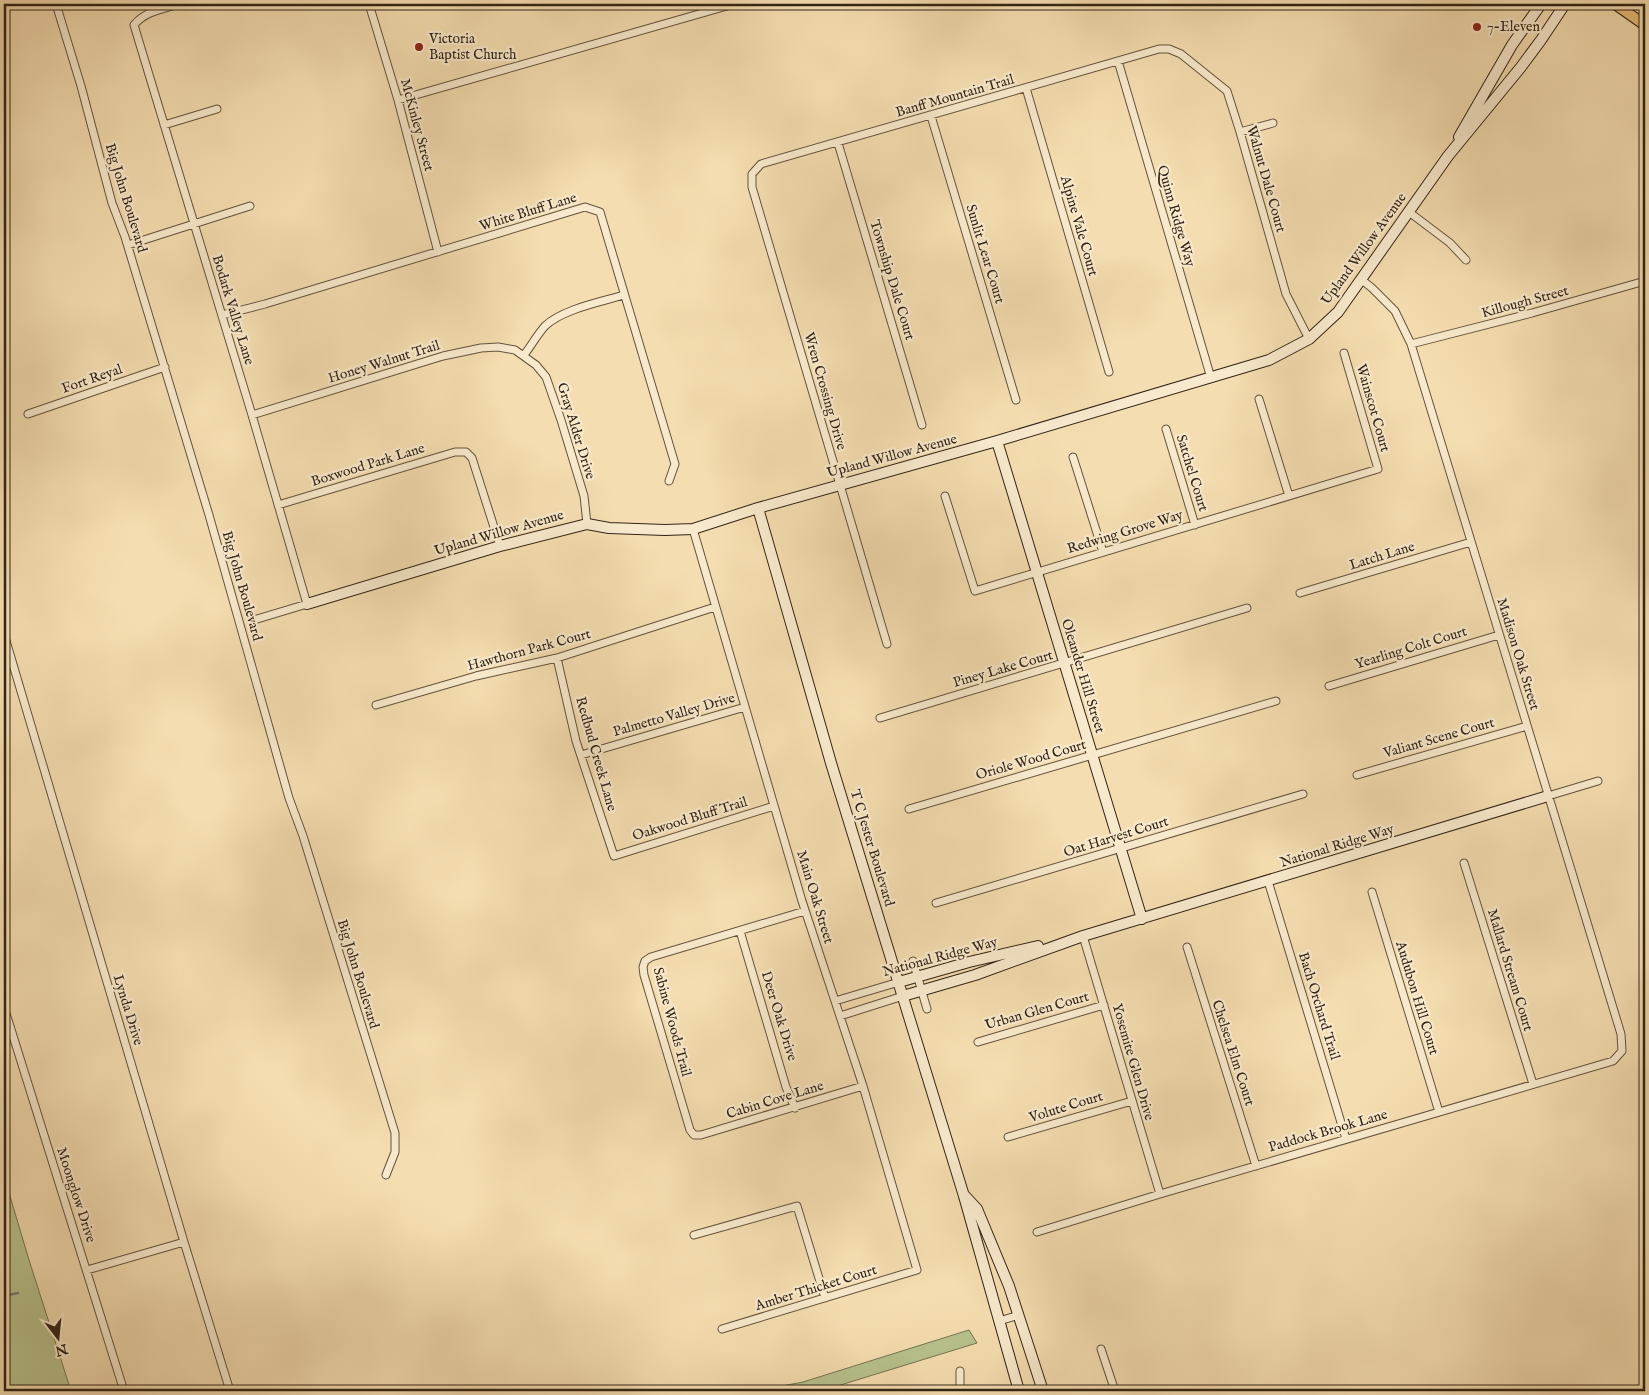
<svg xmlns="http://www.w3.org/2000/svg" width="1649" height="1395" font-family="'IM FELL English',serif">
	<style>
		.green { fill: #b8c28d; stroke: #767352 }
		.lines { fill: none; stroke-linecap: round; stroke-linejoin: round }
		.stream { stroke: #767d77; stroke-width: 2.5 }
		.street-casing { stroke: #63523c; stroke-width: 9 }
		.secondary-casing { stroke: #332416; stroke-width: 12 }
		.primary-casing { stroke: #332416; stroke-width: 12 }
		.street { stroke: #f8e9cc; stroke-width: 7 }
		.secondary { stroke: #f8e9cc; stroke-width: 10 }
		.primary { stroke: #eabe78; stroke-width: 10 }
		.poi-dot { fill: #8f2418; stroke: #f8e9cc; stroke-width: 2 }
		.labels { text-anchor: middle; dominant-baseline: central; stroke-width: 4.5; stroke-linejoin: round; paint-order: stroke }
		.poi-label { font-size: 14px; fill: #332416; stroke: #f8e9cc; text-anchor: start }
		.street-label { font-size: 14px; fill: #332416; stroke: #f8e9cc }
	</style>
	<rect width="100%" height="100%" fill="#f4ddb0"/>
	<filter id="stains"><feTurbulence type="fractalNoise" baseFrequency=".004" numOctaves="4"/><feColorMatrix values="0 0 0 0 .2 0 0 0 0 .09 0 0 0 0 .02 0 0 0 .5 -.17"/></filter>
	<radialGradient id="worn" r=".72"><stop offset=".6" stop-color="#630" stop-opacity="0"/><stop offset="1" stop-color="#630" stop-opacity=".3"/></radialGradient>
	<path class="green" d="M4,1176L29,1260L71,1391H4Z
		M969,1330L977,1343L821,1391H756L803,1382Z"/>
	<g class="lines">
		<path class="stream" d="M4,1296L18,1293"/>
		<defs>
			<path id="street" d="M56,4L81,86L112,203L125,237L209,515L289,798L303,836L395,1133V1152L386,1175
				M179,4C163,9 145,11 134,25L252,415L307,604L254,620
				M369,4L398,100L438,252
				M1118,61L1211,378
				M1026,88L1109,372
				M398,100L734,4
				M931,116L1016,400
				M164,125L217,109
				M1240,132L1273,123
				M838,143L922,425
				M1409,212L1450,243L1466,260
				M128,245L250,206
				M222,315L265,304L585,207L600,212L675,464L669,481
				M1411,344L1532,313L1645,281
				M524,355C531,346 537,335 545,326C563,309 601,302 624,295
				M1259,399L1289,496
				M28,414L165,367
				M252,415L443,356L481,348L498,347L515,350L536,365L546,377L561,420L584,496L587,524
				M1166,429L1195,525
				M1073,457L1103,552
				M945,496L975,591L1378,469L1344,353
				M278,505L455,452H466L472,458L500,546
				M693,529L802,901L863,1086L917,1270L722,1329
				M1300,593L1471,542
				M4,634L184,1242L230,1391
				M887,644L752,187V174L761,164L1159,49H1169L1181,54L1227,91L1240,132L1286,294L1309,339
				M557,658L576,741L614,856L774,806
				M1329,686L1499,635
				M376,705L476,676L557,658L715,607
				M880,718L1247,608
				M581,755L745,707
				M1357,775L1527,726
				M1548,796L1598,781
				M909,809L1276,701
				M1464,863L1533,1084
				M1268,881L1346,1139
				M1372,892L1439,1112
				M936,903L1303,794
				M805,911L651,957L645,961L643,967L644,975L690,1130L694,1135H701L863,1086
				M740,931L786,1087L795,1108
				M1083,936L1160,1194
				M1187,947L1256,1166
				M913,961L927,1009
				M835,1001L899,982
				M4,1007L124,1391
				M840,1016L903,996
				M978,1042L1104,1005
				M1008,1137L1132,1101
				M1037,1232L1160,1194L1613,1061L1622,1051L1621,1034L1411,344L1395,311L1372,288L1362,280
				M694,1235L797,1206L825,1298
				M87,1270L184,1242
				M999,1321L1019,1315
				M1101,1349L1115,1391
				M960,1371V1391"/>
			<path id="secondary" d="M1459,137L1512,45L1541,4
				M997,441L1142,919
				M758,508L831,763L964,1196L1019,1391
				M307,604L500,546L587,524L609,528L665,530L693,529L758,508L997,441L1269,360L1309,339L1338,312L1448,156L1521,67L1541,40L1565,4
				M899,982L969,962L1038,946
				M903,996L975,975L1083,936L1548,796
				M965,1196L977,1209L1009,1286L1043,1391"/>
			<path id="primary" d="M1615,4L1645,25"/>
		</defs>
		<use href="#street" class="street-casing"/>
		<use href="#secondary" class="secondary-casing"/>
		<use href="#primary" class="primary-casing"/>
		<use href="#street" class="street"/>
		<use href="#secondary" class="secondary"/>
		<use href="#primary" class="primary"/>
	</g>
	<g class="poi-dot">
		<circle cx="1477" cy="27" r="5"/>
		<circle cx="419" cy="47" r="5"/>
	</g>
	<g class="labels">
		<g class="poi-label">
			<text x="1487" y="27">7-Eleven</text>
			<text x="429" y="39">Victoria<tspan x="429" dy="16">Baptist Church</tspan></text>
		</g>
		<g class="street-label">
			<text transform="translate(955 96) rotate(-16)">Banff Mountain Trail</text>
			<text transform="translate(417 125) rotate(75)">McKinley Street</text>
			<text transform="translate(1266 179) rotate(74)">Walnut Dale Court</text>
			<text transform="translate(126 198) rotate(73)">Big John Boulevard</text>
			<text transform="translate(528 212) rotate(-17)">White Bluff Lane</text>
			<text transform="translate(1176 216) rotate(74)">Quinn Ridge Way</text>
			<text transform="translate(1079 226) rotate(74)">Alpine Vale Court</text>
			<text transform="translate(1364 249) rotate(-54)">Upland Willow Avenue</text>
			<text transform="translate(985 254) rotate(73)">Sunlit Lear Court</text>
			<text transform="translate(892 280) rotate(73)">Township Dale Court</text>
			<text transform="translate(1525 302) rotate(-15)">Killough Street</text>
			<text transform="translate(233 310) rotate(73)">Bodark Valley Lane</text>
			<text transform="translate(384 362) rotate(-17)">Honey Walnut Trail</text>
			<text transform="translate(92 379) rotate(-19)">Fort Reyal</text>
			<text transform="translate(825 391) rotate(74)">Wren Crossing Drive</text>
			<text transform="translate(1373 408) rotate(74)">Wainscot Court</text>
			<text transform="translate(576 431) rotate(73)">Gray Alder Drive</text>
			<text transform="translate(892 456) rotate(-15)">Upland Willow Avenue</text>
			<text transform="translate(368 465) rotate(-17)">Boxwood Park Lane</text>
			<text transform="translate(1192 473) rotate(73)">Satchel Court</text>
			<text transform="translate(1125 532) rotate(-17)">Redwing Grove Way</text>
			<text transform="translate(499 533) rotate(-16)">Upland Willow Avenue</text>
			<text transform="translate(1382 556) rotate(-17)">Latch Lane</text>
			<text transform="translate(242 586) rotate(74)">Big John Boulevard</text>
			<text transform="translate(1411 648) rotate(-17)">Yearling Colt Court</text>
			<text transform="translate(529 650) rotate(-15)">Hawthorn Park Court</text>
			<text transform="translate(1518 654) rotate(73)">Madison Oak Street</text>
			<text transform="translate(1003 669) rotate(-16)">Piney Lake Court</text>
			<text transform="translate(1083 676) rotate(73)">Oleander Hill Street</text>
			<text transform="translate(674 715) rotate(-16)">Palmetto Valley Drive</text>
			<text transform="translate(1439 738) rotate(-16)">Valiant Scene Court</text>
			<text transform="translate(596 754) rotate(74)">Redbud Creek Lane</text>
			<text transform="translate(1031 760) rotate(-16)">Oriole Wood Court</text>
			<text transform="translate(690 819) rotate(-17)">Oakwood Bluff Trail</text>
			<text transform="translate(1116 837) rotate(-17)">Oat Harvest Court</text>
			<text transform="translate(1337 846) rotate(-17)">National Ridge Way</text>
			<text transform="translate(872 848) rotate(73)">T C Jester Boulevard</text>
			<text transform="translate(815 897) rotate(73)">Main Oak Street</text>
			<text transform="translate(940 957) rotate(-15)">National Ridge Way</text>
			<text transform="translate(1510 970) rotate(73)">Mallard Stream Court</text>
			<text transform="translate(358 974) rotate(73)">Big John Boulevard</text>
			<text transform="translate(1417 998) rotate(73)">Audubon Hill Court</text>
			<text transform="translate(1319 1006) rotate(73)">Bach Orchard Trail</text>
			<text transform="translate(128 1010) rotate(73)">Lynda Drive</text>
			<text transform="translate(1037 1011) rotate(-16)">Urban Glen Court</text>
			<text transform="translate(779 1016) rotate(73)">Deer Oak Drive</text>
			<text transform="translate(672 1022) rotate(75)">Sabine Woods Trail</text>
			<text transform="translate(1233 1053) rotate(72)">Chelsea Elm Court</text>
			<text transform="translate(1133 1062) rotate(74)">Yosemite Glen Drive</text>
			<text transform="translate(775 1100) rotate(-17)">Cabin Cove Lane</text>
			<text transform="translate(1066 1107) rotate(-17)">Volute Court</text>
			<text transform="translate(1328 1131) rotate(-16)">Paddock Brook Lane</text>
			<text transform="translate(76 1195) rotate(72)">Moonglow Drive</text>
			<text transform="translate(816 1288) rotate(-17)">Amber Thicket Court</text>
		</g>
	</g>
	<rect width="1649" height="1395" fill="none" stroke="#f4ddb0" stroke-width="20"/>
	<rect x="5" y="5" width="1639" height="1385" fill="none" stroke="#332416" stroke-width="2.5"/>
	<rect x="10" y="10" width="1629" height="1375" fill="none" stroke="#332416"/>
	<g transform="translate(58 1338) rotate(164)" stroke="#f8e9cc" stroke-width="4" paint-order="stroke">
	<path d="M0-4L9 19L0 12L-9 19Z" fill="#332416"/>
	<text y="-8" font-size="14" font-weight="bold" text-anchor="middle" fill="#332416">N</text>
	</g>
	<rect width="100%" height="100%" filter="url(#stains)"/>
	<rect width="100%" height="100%" fill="url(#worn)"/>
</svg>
